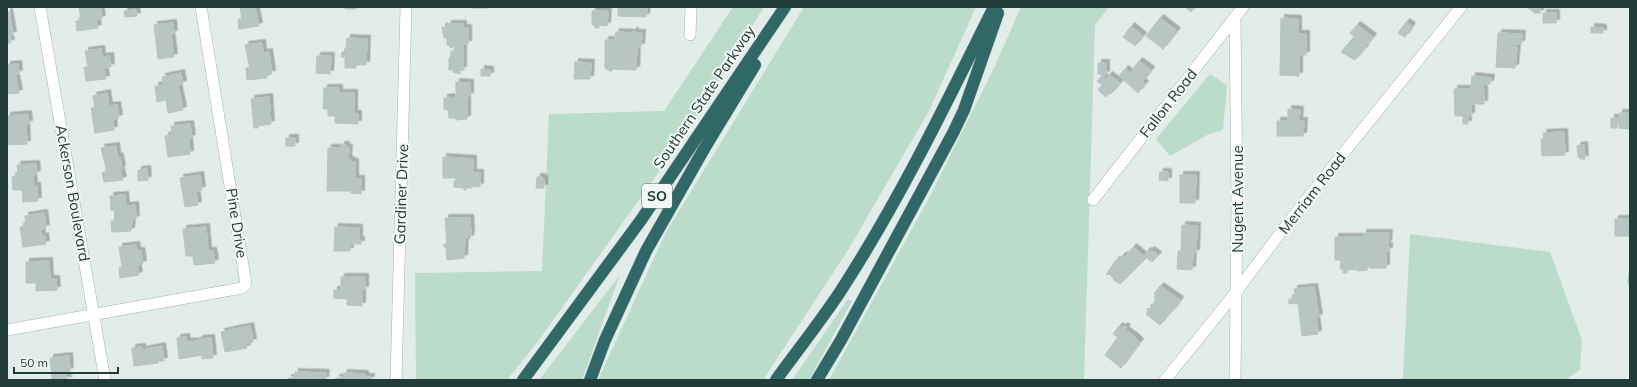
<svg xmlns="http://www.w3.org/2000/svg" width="1637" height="387" font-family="Mulish,sans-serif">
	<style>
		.green { fill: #bbdcca }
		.building { fill: #b7c6c2; stroke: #b4c5c1; filter: url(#shadow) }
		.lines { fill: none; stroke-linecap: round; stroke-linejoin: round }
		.minor-casing { stroke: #a5b4b1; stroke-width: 12 }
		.motorway-casing { stroke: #c1c8c8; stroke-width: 13 }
		.minor { stroke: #fff; stroke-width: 11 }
		.motorway { stroke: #2f6866; stroke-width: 12 }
		.labels { text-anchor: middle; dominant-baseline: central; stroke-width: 4; stroke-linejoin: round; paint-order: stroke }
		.shield { fill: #f2f8f6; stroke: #607472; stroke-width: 1 }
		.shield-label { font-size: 14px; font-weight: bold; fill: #223c3a }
		.street-label { font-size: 15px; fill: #223c3a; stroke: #f2f8f6 }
	</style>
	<defs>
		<filter id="shadow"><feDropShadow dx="3.5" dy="-3.5" stdDeviation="0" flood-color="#0004"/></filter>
	</defs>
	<rect width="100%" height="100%" fill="#e2ece9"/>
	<path class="green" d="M733,7H764L681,141L539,340L507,380H416L415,273L542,271L549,114L664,111Z
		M804,7H976L929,111L848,250L763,380H598L666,232Z
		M1021,7H1109L1095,25L1084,380H829L930,196L993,70Z
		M1210,74L1227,85L1223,130L1209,134L1170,156L1156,139Z
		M1410,234L1550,252L1582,340L1580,370L1565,380H1403Z
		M620,275L582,380H539Z
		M848,299L852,301L809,380H792Z"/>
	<path class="building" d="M79,7H100L102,19L96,20L98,28L77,31L76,21L81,20Z
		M240,7H255L259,26L239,29L238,19H242Z
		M345,7H356V9H345Z
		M472,7H489V8H472Z
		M618,7H647L646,17L618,16Z
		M1185,7H1195L1191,12Z
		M1527,7H1541L1539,10L1541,11L1539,14L1537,12L1536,14Z
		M136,10L137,16L125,17L124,11Z
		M592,11H608L607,26L599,25V28H595V25H592Z
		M7,12H9L13,35H9L11,43H7Z
		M1543,13H1556V23H1543Z
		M1160,18L1177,31L1163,49L1146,36Z
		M1281,18L1298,19V34H1306V55H1299V76L1280,75Z
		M1406,22L1412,26L1405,37L1398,33Z
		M173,23L174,34H171L174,57L158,59L154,25Z
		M448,24H463V28H468V44H463V70H460V74L453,72V70H449V58L451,56V51H454L456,46L450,48V45H447V38H444L442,27H448Z
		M1357,25L1373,37L1366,46L1350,33Z
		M1131,26L1143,36L1135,46L1123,37Z
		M1591,27L1603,28V33H1591Z
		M633,31H635V33H642L641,47L637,46L636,70L612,69V71H610L605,68V40H615L616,32L633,33Z
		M1498,33L1522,34L1521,44H1515V47H1517L1515,68L1496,67Z
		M1354,37L1366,47L1355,60L1341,52Z
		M347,38L367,39L366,65H356V68H345V57H341L342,52H344L345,49H346Z
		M262,43L263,53L269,52L272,74H267V78L247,80L246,68H250L245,45Z
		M101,49L102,57L110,56L111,67L104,68L106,79L86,81L84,67H88L85,51Z
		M317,56H331L330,74L316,73Z
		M1139,61L1151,70L1142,82L1145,84L1138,93L1119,76L1125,69L1130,73Z
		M575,62L591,63L590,79H574Z
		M1098,63H1106V75L1098,74Z
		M18,64L19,74H15L19,93L7,94V65Z
		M481,69L490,70V76H481Z
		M181,73L183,84L178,85L183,110L168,113L166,100L157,102L155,86L164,85L162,77Z
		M1109,75L1120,83L1111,94L1110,93L1106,97L1098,90L1102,85L1097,81L1102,76L1106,79Z
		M1472,76L1491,78L1490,84H1483V88L1471,87Z
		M456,82L470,83V96H465L467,97V119L456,120V118H449L448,110L444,109V98L451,97V98H456Z
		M324,88H339V93H354V114H358V124L335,123V116H328V109H323Z
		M1454,89H1484V104H1471V116H1468V124H1463V116H1455Z
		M107,93L109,106L117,105L119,118L113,119L114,130L95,133L91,108H95L93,96Z
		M269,97L271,124L258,126V128H254L251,99Z
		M1288,109L1300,110L1299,121H1304L1303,136H1277V121H1288Z
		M1619,113H1630V129L1619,128Z
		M28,114L29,124H26L27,144L7,145V116Z
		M1611,118H1617V128H1611Z
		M190,124L192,138L189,139L190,154L168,157L165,136L172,135L171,126Z
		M1564,132L1565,155L1542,156L1541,139H1544L1543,133Z
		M286,138H295V146H286Z
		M341,145H346V148H349L348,160H351V162H355V179H361V194L351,193V191H327L328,148H341Z
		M1584,145L1585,159H1580L1579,157H1578L1577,146Z
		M116,146L117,156L120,157L122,169H120L123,180L104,182L102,173L107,172L101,148Z
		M443,157L473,159V173H480V187L472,186V188H466V190H464V188L454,187V181H456V178H443Z
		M36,164L37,174L33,175L34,186H37L38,201L23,202L22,190H13L12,177L18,176L17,165Z
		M147,169L148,180L138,181V170Z
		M1160,172H1168V181L1159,180Z
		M200,175L202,190L196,191L198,205L185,207L180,178Z
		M1180,175H1196L1195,203H1180Z
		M537,177H542V179H544V188H536Z
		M125,195L126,206L135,205L136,219L132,220L131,231L112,232L111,221H115L114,210H111L110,196Z
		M44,213L46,228L41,229L42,237L45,236L46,244L23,247L20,227L26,226L25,216Z
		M445,218H470L471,233L470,239L467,238V234H465L464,258L447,260L446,247H444V244H447Z
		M1615,219H1630V236H1615Z
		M1182,225L1197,226L1196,253H1193L1192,270L1177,269L1178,251H1181Z
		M206,227L208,251H213L215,263L194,265L193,256H186L183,229Z
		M335,227L359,228V240H361V244H354L353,246V244H350V251H334Z
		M1363,233H1389L1388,244H1386V246H1389V251H1386V268H1370L1369,266L1370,260H1368L1367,270L1358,271V270L1347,269V273H1343V269H1340L1341,260H1335V237H1363Z
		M136,245L137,251H141L143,264L137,265L139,275L120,278L119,268L122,267L119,247Z
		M1133,247L1146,258L1120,284L1113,280L1114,279L1109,274L1107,275V273L1116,260L1118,261L1123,255L1125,257Z
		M1151,250L1158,255L1152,262L1144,256L1147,251L1149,252Z
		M49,261L50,279H56L57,290L36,291V283H26V262Z
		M1629,273H1630V284H1628Z
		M341,277H365V290L362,289V306L347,305V299L334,298V290H341Z
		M1160,286L1180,300L1172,312L1171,311L1160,325L1146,314L1148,311L1147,310L1148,308L1150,309L1155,302L1154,301L1156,298L1154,297L1156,295L1154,294Z
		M1314,287L1319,317L1316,318L1318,334L1302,336L1298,303L1289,304V299H1293V295H1295L1294,289Z
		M250,326L253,342L246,343L247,348L225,352L221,332Z
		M1119,326L1122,328L1124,326L1127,328L1125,330L1135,337L1140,342L1121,368L1105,355L1118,337L1113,334Z
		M186,337L187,342L199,341V339L211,338L213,358L202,359V355L179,359L177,338Z
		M162,346L164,361H158V363L134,366L132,348L142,347V350Z
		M69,356L70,371L66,372L67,379L69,380H52L50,358Z
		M295,372L326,373L325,380H288V378H295Z
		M344,373L365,374V377H371V380H336V378H343Z"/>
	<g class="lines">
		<defs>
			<path id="minor" d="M40,7L105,380
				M1235,17L1237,204L1235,380
				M690,35L691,7
				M1093,200L1243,7
				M7,330L242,288L246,284L201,7
				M396,380L406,7
				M1165,380L1236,292L1297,211L1461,7"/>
			<path id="motorway" d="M523,380L641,220L785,7
				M590,380L605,340L646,251L704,149L755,65
				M776,380C797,351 820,322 840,292C899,201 946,104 994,7
				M817,380L841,340L953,133L964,110L998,13"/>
		</defs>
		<use href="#minor" class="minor-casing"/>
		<use href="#motorway" class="motorway-casing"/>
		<use href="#minor" class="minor"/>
		<use href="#motorway" class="motorway"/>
	</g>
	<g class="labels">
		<rect class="shield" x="642" y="184" width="30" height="24" rx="3"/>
		<g class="shield-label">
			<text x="657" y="196">SO</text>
		</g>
		<g class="street-label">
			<text transform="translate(704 97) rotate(-56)">Southern State Parkway</text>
			<text transform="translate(1168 103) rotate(-52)">Fallon Road</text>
			<text transform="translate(73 193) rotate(80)">Ackerson Boulevard</text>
			<text transform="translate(1312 193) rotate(-52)">Merriam Road</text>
			<text transform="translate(401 194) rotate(-88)">Gardiner Drive</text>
			<text transform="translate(1237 199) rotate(-90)">Nugent Avenue</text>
			<text transform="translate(237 223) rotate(81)">Pine Drive</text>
		</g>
	</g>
	<rect width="1637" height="387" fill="none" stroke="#223c3a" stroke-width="16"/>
	<path d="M14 367v6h104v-6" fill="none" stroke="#223c3a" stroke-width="2"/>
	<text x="20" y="367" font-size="12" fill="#223c3a" stroke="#f2f8f6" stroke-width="3" paint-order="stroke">50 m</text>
</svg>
